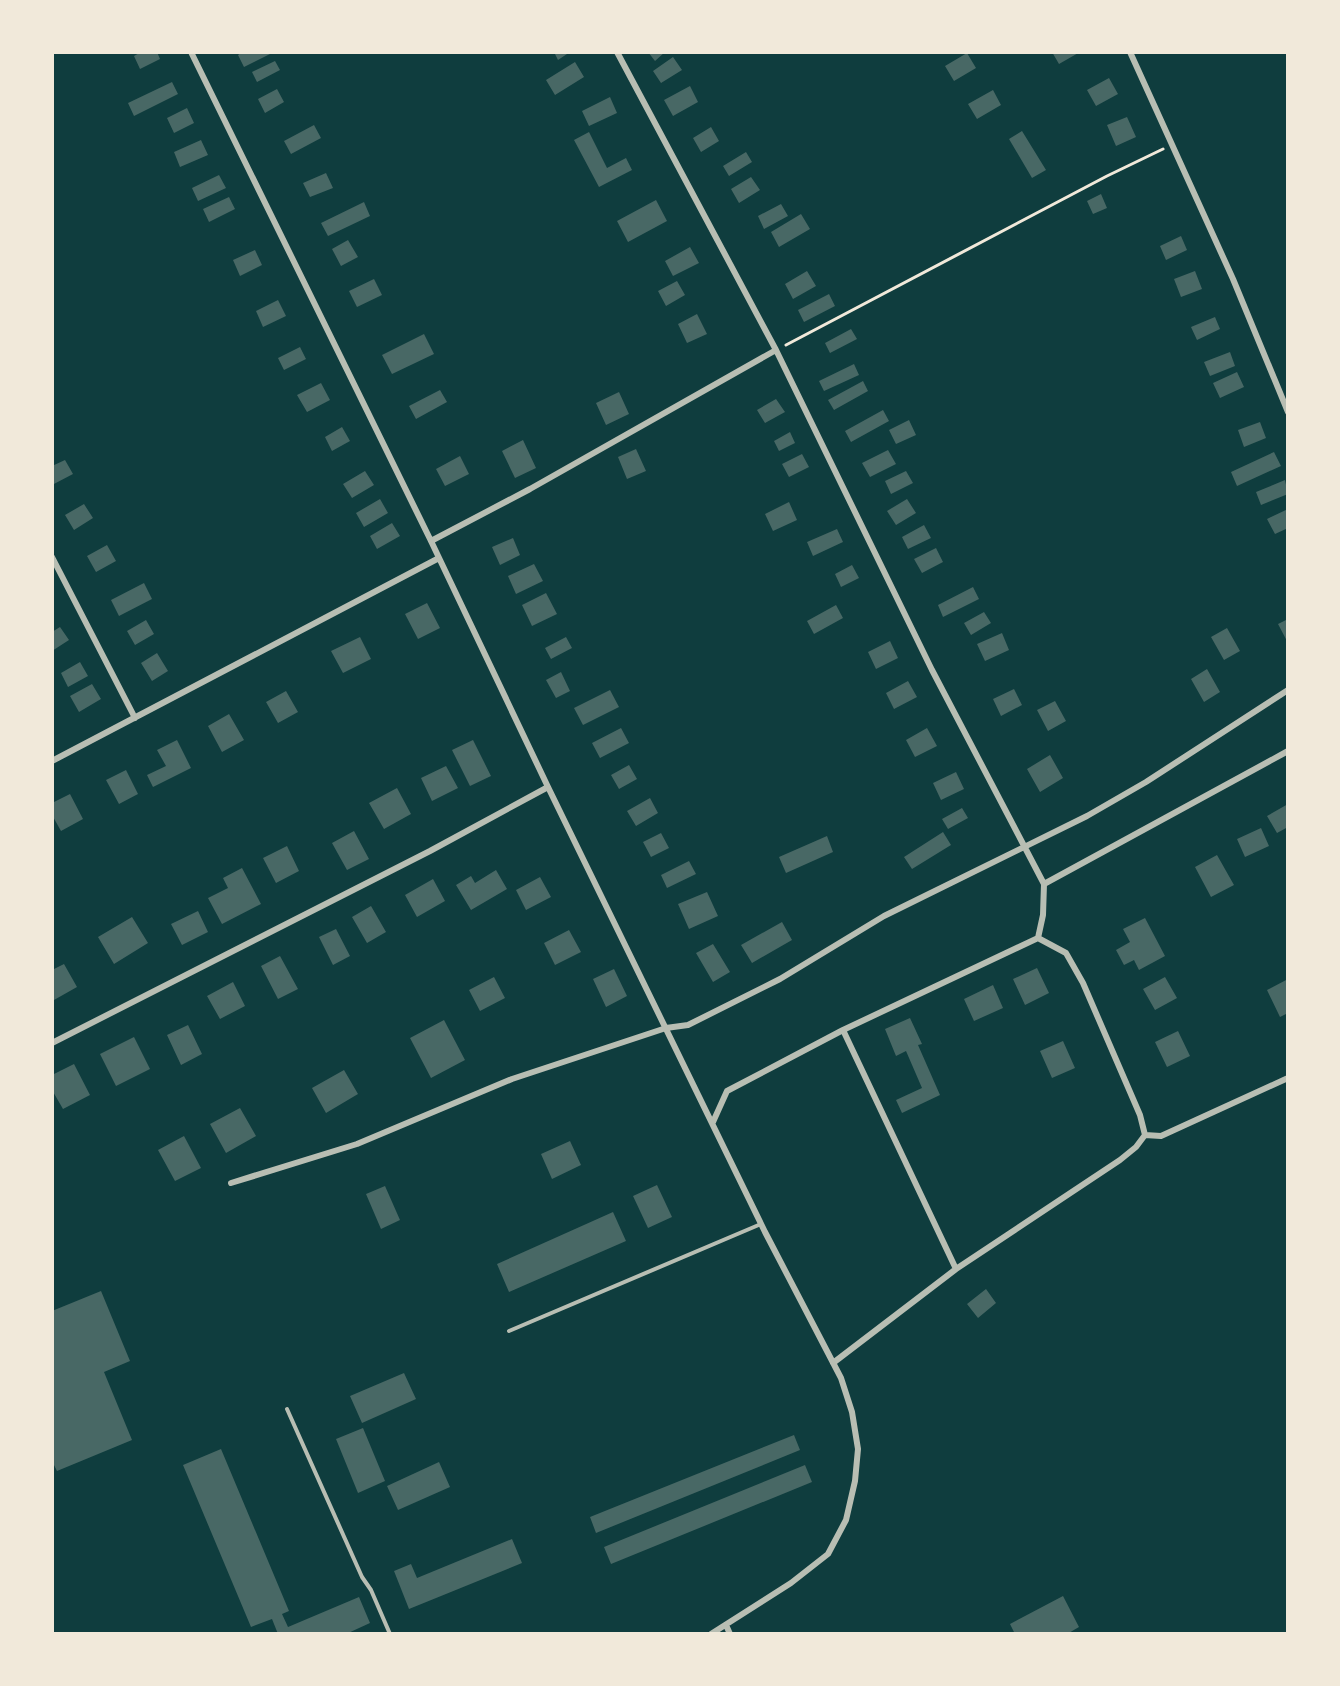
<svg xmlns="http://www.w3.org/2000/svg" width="1340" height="1686" font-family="'Nunito Sans',sans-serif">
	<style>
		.building { fill: #486865 }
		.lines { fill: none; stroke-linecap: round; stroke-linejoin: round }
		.path { stroke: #f1e9da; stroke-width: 3 }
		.service { stroke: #b8beb3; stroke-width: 4 }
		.minor { stroke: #b8beb3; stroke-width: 6 }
	</style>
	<rect width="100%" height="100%" fill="#0f3d3e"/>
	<path class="building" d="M141,52H157L160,59L140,69L134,56Z
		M242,52H274L244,67L238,55Z
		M554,52H570L558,60Z
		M648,52H665L655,61Z
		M1052,52H1080L1059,64Z
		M967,53L976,68L954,81L945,66Z
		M673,57L682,70L661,83L653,71Z
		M275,61L280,70L257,82L252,72Z
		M575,62L584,77L555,95L546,80Z
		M1109,78L1118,94L1096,106L1087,90Z
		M172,82L178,94L134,116L128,103Z
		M690,86L698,102L673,116L664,100Z
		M277,89L284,102L265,113L258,99Z
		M993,90L1001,105L977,119L968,104Z
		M610,97L617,113L589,126L582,111Z
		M187,108L194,123L174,133L167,118Z
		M1127,117L1136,137L1116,146L1107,125Z
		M314,125L321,138L291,154L284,141Z
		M711,127L719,141L701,152L693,138Z
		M1022,131L1046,170L1032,178L1009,139Z
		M589,132L607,168L626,158L632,170L599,187L574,140Z
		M201,140L208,155L180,167L174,152Z
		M746,152L752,162L729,176L723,166Z
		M326,173L333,188L310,197L303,183Z
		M219,175L226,188L198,201L192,188Z
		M751,177L760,190L739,203L731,189Z
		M1101,194L1107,208L1093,214L1087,201Z
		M229,197L235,209L209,222L203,209Z
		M656,200L667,221L628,242L617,221Z
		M364,202L370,216L328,236L321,223Z
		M781,204L788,216L764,229L758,216Z
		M801,214L810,229L779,247L771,232Z
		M1181,236L1187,250L1166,260L1160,246Z
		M348,240L358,257L341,266L332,249Z
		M690,247L699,263L673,276L665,261Z
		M255,250L262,265L240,276L233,260Z
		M807,271L816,286L793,299L785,284Z
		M1195,271L1202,289L1181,297L1174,279Z
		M374,279L382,295L357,307L349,291Z
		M677,281L685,295L666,306L658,291Z
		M829,294L835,306L804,322L798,310Z
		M278,300L286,316L263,327L256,311Z
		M697,314L707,334L687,343L678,324Z
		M1215,317L1220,329L1197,340L1191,327Z
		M851,329L857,339L830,353L825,343Z
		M424,334L434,354L392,374L382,355Z
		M300,347L306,359L284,370L278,358Z
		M1230,352L1235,366L1210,376L1204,362Z
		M854,364L859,375L824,391L819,381Z
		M1237,372L1244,387L1220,398L1213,383Z
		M863,381L868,391L834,410L828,400Z
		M321,383L330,400L307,412L297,395Z
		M440,390L447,402L416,419L409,406Z
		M619,392L629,414L606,425L596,403Z
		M776,399L785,412L765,423L757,410Z
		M883,410L889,421L851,442L845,431Z
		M909,420L916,435L896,444L889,430Z
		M1260,422L1266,438L1244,447L1238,430Z
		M342,427L350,441L332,451L325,437Z
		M790,432L795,443L779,451L774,441Z
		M523,440L536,468L515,478L502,451Z
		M636,449L646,471L627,479L618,457Z
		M888,450L896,464L870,477L862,463Z
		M1274,452L1281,466L1237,486L1231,472Z
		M802,454L809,467L789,477L782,464Z
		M460,456L469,474L445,486L436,469Z
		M65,460L73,474L52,485V466Z
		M365,471L374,485L352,498L343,484Z
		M906,471L913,483L891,494L885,481Z
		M1285,480L1288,494L1261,505L1256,492Z
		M380,499L388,513L364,527L356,513Z
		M907,499L916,513L896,525L887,511Z
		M789,502L797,520L773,531L765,514Z
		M84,504L93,518L74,530L65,515Z
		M1288,509V528L1275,534L1267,519Z
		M392,523L400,536L377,549L370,536Z
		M924,525L931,538L908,549L902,537Z
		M837,529L843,542L813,556L807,542Z
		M513,538L520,555L500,565L492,547Z
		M107,545L116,561L96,572L87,556Z
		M936,548L943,562L922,573L914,559Z
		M534,564L543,581L516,594L508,576Z
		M852,565L859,578L841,587L835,574Z
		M144,583L152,599L119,616L111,600Z
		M973,587L979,599L943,617L938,605Z
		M546,593L557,614L532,626L522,605Z
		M427,603L440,628L418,639L405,614Z
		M836,605L843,618L814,634L807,621Z
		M984,612L991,623L971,635L964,623Z
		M1288,619V643L1278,624Z
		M146,620L154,634L135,645L127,631Z
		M60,627L69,640L52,651V632Z
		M1227,628L1240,651L1224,660L1211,637Z
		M1002,633L1009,650L985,661L977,644Z
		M360,637L371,659L343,673L331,651Z
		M566,637L572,648L551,659L545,648Z
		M890,641L898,658L876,669L868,652Z
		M157,653L168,671L152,681L141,663Z
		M80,662L88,676L68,687L61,673Z
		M1207,669L1220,692L1204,702L1191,679Z
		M561,672L570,691L556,698L546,680Z
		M908,681L917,697L894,709L886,693Z
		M92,684L101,699L79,712L70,696Z
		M1014,689L1022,705L1001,716L993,699Z
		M610,690L619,707L583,725L574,708Z
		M286,691L298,712L278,723L266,702Z
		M1055,701L1066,721L1048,731L1037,710Z
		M229,714L244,740L222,752L208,726Z
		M621,728L629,743L600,758L592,743Z
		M927,728L937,746L915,757L906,740Z
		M177,740L191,768L153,787L147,775L166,766L157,750Z
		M473,740L491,776L470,786L452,750Z
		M1050,755L1063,778L1040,792L1027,769Z
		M629,765L637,779L619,789L611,775Z
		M446,766L458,788L432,801L421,778Z
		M126,770L138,794L119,804L106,780Z
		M956,772L964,789L941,800L933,783Z
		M397,788L411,814L384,829L369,803Z
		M70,794L83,819L61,831L52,815V803Z
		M650,798L658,813L636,826L627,811Z
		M1288,804V827L1277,833L1267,816Z
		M962,808L968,818L948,829L942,819Z
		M1261,828L1269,846L1245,857L1237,839Z
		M354,831L369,859L347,870L332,843Z
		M943,832L951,845L912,869L904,857Z
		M661,833L669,848L651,857L643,842Z
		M827,836L833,852L786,873L779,857Z
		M287,846L299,871L276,883L263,858Z
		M1217,855L1234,885L1211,897L1195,867Z
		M689,861L696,874L667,888L661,875Z
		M242,868L261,904L222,924L208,898L228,888L223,878Z
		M496,870L507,889L471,910L456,885L471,876L475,883Z
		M540,877L551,897L526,910L516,890Z
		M433,879L445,901L417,917L405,895Z
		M707,892L718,916L689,929L678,904Z
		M371,906L386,932L367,943L352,917Z
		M198,911L208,932L182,945L171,924Z
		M132,917L148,943L114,964L98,937Z
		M1145,918L1165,956L1139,970L1134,960L1124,965L1116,950L1130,942L1123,929Z
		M782,922L792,940L752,963L741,945Z
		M336,929L350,956L333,965L319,937Z
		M569,930L581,952L555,965L544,943Z
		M713,944L730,972L713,982L696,953Z
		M280,956L298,989L278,999L261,966Z
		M64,964L77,987L54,1000L52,970Z
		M1037,968L1049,993L1025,1005L1013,979Z
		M614,969L627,996L606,1007L593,979Z
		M494,977L505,998L480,1011L469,990Z
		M1165,977L1177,998L1155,1010L1143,989Z
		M1288,979V1013L1280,1017L1267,990Z
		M233,982L245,1006L220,1019L207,996Z
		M993,985L1003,1008L974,1021L964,999Z
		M910,1018L922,1044L918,1045L940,1095L902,1113L896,1100L922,1088L906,1051L896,1056L885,1029Z
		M444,1020L465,1060L431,1078L410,1038Z
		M188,1025L202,1054L181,1065L167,1035Z
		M1178,1031L1190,1056L1167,1067L1155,1042Z
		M134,1037L150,1069L116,1086L100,1054Z
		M1063,1041L1075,1068L1052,1078L1040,1051Z
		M74,1064L90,1095L63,1109L52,1090V1075Z
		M344,1070L358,1094L326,1113L312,1088Z
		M240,1108L256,1136L226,1153L210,1124Z
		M184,1136L201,1168L175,1181L158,1150Z
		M570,1141L581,1165L552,1179L541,1154Z
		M657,1185L672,1217L648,1228L633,1196Z
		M385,1186L400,1220L381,1229L366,1194Z
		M613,1212L626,1241L509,1292L497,1264Z
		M986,1289L996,1303L978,1318L967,1304Z
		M101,1291L130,1361L104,1372L132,1440L57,1471L52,1461V1311Z
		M404,1373L416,1399L362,1423L350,1396Z
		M363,1428L385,1481L358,1493L336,1439Z
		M794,1435L800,1450L596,1533L590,1517Z
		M221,1449L289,1611L282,1614L288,1627L359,1597L370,1623L346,1634H278L272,1619L251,1627L183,1465Z
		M439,1462L450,1487L398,1510L387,1486Z
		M805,1465L812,1482L611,1564L604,1547Z
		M512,1539L522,1563L409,1609L394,1571L411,1564L417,1578Z
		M1063,1596L1079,1627L1067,1634H1015L1010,1624Z"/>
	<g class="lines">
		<path class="path" d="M786,345L1107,176L1163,149"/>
		<path class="service" d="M509,1331L761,1224
			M287,1409L362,1577L371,1590L390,1634"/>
		<path class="minor" d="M191,52L431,541L548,787L765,1232L841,1378L852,1412L858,1449L855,1481L846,1520L828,1554L791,1583L711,1634
			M617,52L776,350L932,670L1044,884
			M1130,52L1233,279L1288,412
			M431,541L530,489L776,350
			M52,557L135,718
			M52,761L439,558
			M843,1030L956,1269
			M52,1043L430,851L548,787
			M713,1122L727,1091L843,1030L1038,938L1043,915L1044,884L1288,751
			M1145,1135L1161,1136L1288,1078
			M231,1183L357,1144L512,1079L666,1028L688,1025L780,979L884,916L1087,816L1146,782L1288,690
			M833,1363L956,1269L1120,1160L1136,1147L1145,1135L1140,1115L1083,983L1066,953L1038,938
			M726,1625L730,1634"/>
	</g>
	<rect width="1340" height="1686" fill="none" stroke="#f1e9da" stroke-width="108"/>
</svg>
